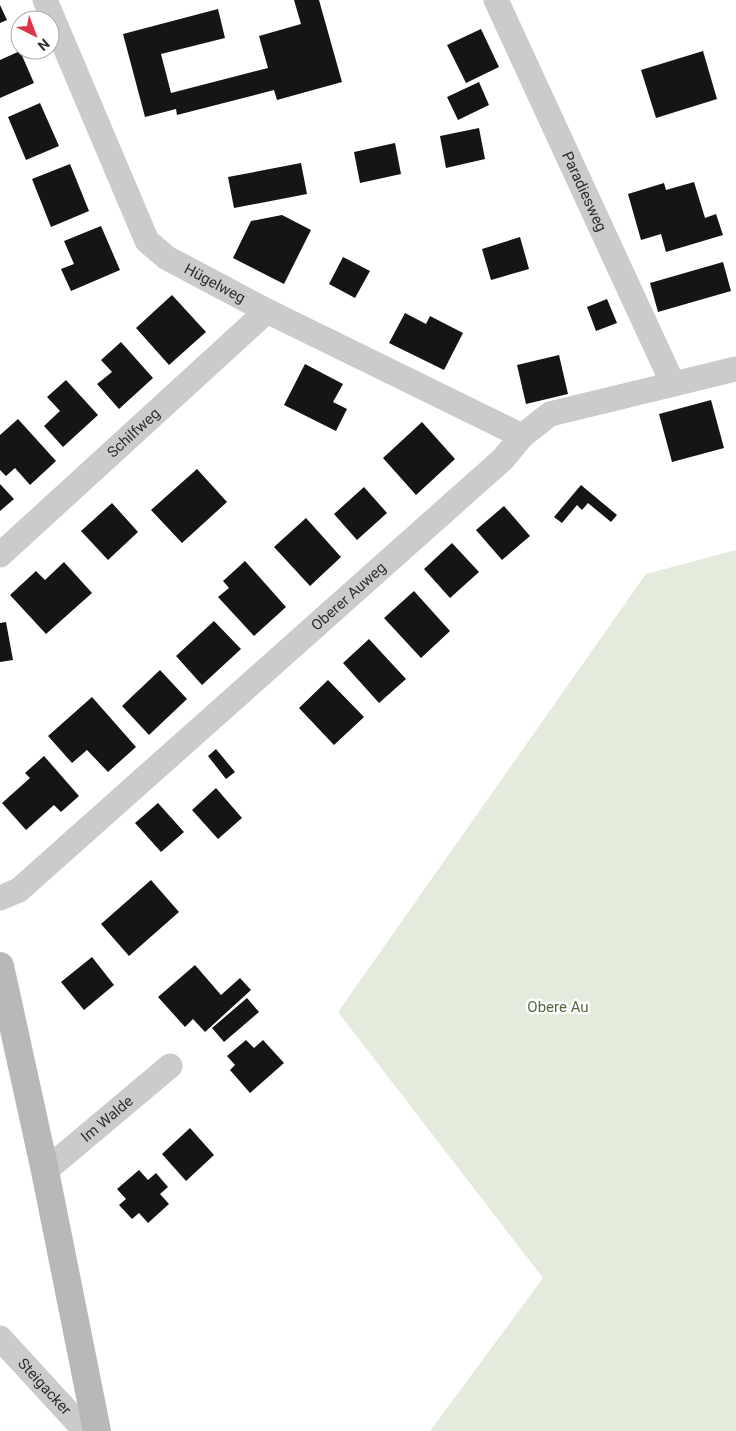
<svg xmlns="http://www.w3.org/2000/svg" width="736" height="1431" font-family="Roboto,sans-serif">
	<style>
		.green { fill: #e4ebdc }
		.building { fill: #151515 }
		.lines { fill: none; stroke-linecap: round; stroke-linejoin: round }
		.street { stroke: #cbcbcb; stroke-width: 25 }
		.secondary { stroke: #b8b8b8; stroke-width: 28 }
		.labels { text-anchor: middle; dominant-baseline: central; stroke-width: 5; stroke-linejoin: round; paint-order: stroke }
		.street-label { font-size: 15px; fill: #2e2e2e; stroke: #fff }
		.park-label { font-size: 15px; fill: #52683d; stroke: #fff }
	</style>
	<rect width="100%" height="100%" fill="#fff"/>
	<path class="green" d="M736,550V1431H430L543,1278L338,1012L646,574Z"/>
	<path class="building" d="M294,0H319L342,82L277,100L274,90L177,115L176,109L145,117L123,34L218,9L225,38L161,54L171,93L268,68L259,36L301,24Z
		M0,5L7,20L0,23Z
		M481,29L499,67L466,83L447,45Z
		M20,51L34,83L0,98V60Z
		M703,51L717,99L656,118L641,70Z
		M479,82L489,105L458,120L447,97Z
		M40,103L59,146L26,160L8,117Z
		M479,128L485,159L446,168L440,136Z
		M395,143L401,174L360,183L354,152Z
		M301,163L307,194L234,208L228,177Z
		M70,164L89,211L51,227L32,179Z
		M694,182L705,218L716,214L723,235L666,252L661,234L641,240L628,194L664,183L666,190Z
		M282,215L311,230L284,284L233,258L251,221Z
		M101,226L120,270L71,291L61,269L74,264L64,241Z
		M520,237L529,269L491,280L482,249Z
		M343,257L370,271L355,298L329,284Z
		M723,262L731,291L658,312L650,283Z
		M172,295L206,332L169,365L136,328Z
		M607,299L617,323L596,331L587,307Z
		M405,313L426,324L430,316L463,333L444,370L389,343Z
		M121,342L153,378L119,409L97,384L112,372L101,360Z
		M559,355L568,394L526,404L517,365Z
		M305,364L343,384L333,402L347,409L336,431L284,405Z
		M66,380L98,415L63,447L44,426L60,411L47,397Z
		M711,400L724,448L672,462L659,414Z
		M18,419L56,461L30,485L15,468L6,476L0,470V435Z
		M422,422L455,459L416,495L383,458Z
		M197,469L227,502L182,543L151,510Z
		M0,484L14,499L0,511Z
		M581,485L617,515L611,522L588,503L582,510L577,505L562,523L554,517Z
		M364,487L387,513L357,540L334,514Z
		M112,503L138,532L108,560L81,531Z
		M504,506L530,536L502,560L476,530Z
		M306,518L341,557L310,586L274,547Z
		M452,543L479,572L450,598L424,569Z
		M245,561L286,607L254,636L218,597L229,588L223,581Z
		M64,562L92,593L46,634L10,595L36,571L45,580Z
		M414,591L450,631L421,658L384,618Z
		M214,621L241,649L202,685L176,656Z
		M6,622L13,660L0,662V623Z
		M369,639L406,679L379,703L343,663Z
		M160,670L187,699L149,735L122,706Z
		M328,680L364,717L334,745L299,708Z
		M92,697L136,747L108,772L87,750L72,763L48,736Z
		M216,749L235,772L226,779L208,756Z
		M44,756L79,796L61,812L54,805L26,830L2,803L30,778L25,773Z
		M216,788L242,818L218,839L192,810Z
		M158,803L184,832L161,852L135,823Z
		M151,880L179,912L129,956L101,924Z
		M92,957L114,985L84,1010L61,982Z
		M195,965L221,995L240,978L251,990L205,1032L193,1019L185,1027L158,997Z
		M247,998L259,1012L224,1042L212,1028Z
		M246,1040L254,1048L263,1040L284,1063L250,1093L230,1070L235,1065L227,1056Z
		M190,1128L214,1155L186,1181L162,1154Z
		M139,1170L148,1180L156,1173L168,1187L160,1194L169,1204L148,1223L139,1213L132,1219L119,1205L126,1199L117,1189Z"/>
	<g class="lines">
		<g class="street">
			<path id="s1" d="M45,0L147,241L167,258L267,311L522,436"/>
			<path id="s2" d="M496,0L673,384"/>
			<path id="s3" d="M0,555L267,311"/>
			<path id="s4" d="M0,898L19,890L503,459L522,436L550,414L736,369"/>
			<path id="s5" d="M45,1171L170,1066"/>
			<path id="s6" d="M0,1338L78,1423L96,1424"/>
		</g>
		<path class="secondary" d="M0,966L45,1171L97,1431"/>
	</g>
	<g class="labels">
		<g class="street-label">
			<text stroke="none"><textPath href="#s2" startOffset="211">Paradiesweg</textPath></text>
			<text stroke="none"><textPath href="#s1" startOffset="342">Hügelweg</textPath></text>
			<text stroke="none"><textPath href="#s3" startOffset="181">Schilfweg</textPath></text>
			<text stroke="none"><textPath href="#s4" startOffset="462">Oberer Auweg</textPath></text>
			<text stroke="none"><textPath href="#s5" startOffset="81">Im Walde</textPath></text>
			<text stroke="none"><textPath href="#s6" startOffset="66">Steigacker</textPath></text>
		</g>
		<g class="park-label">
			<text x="558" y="1007">Obere Au</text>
		</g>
	</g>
	<g transform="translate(35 35) rotate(138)"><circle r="24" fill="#ffffff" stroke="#ababab"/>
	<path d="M0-4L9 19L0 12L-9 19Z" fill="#de3648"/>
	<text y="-8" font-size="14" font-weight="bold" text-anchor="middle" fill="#2e2e2e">N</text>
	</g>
</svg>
